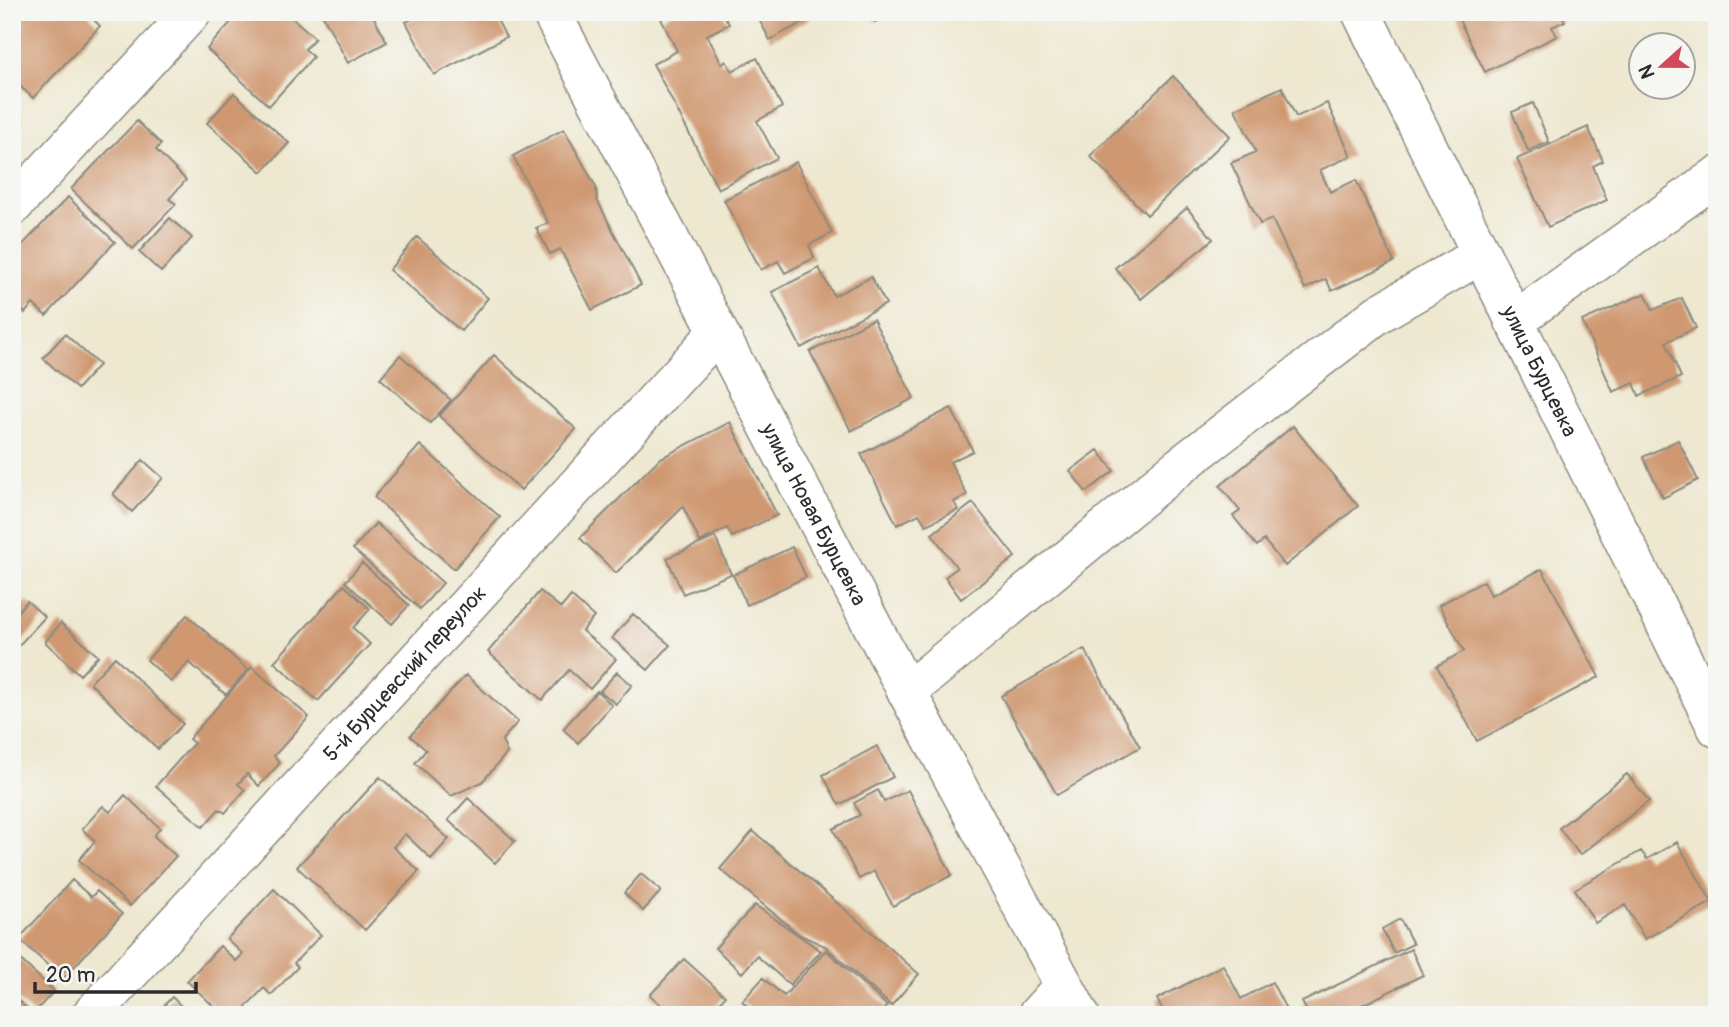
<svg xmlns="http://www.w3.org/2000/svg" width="1729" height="1027" font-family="Pangolin,sans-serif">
<rect width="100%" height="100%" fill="#f6f6f2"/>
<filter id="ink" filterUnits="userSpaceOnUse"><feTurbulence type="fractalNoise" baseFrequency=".0143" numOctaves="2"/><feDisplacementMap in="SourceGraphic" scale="14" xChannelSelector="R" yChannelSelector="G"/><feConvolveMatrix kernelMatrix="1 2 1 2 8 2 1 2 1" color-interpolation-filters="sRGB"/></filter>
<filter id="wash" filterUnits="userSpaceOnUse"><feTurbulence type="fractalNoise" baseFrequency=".00686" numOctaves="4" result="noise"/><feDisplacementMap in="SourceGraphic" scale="28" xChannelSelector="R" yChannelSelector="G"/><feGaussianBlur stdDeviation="1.57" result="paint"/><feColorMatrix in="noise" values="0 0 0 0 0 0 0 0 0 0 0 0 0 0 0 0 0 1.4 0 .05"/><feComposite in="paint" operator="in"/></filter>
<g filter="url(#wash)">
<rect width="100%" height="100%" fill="#eee8d0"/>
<g id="blocks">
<path fill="#cf9871" d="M 16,12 L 86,12 L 100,26 L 33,98 L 12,79 L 12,16 Z
M 240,12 L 286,12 L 315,38 L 305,49 L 313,57 L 269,106 L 207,49 Z
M 321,12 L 371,12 L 387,42 L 348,63 Z
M 425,12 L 493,12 L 506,37 L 434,75 L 406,22 Z
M 673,12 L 722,12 L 729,24 L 707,35 L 722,64 L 726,61 L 732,71 L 757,58 L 782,107 L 757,121 L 777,158 L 718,189 L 653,64 L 677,51 L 661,19 Z
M 755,12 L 822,12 L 770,40 Z
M 869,12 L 893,12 L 875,22 Z
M 1455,12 L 1560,12 L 1565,21 L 1552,27 L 1557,36 L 1485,72 Z
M 1173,76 L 1230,136 L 1147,215 L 1090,156 Z
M 1282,87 L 1296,117 L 1327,103 L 1351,156 L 1320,170 L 1330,192 L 1356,180 L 1394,262 L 1332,291 L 1326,279 L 1305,289 L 1272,219 L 1260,224 L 1231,163 L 1256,152 L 1235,109 Z
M 234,93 L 289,143 L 262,172 L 207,123 Z
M 1533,103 L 1549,142 L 1528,151 L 1512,112 Z
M 12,110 L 22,120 L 12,129 Z
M 137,121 L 161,144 L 156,150 L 186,180 L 169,199 L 176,204 L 133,249 L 71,189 Z
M 1588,127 L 1603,161 L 1593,166 L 1607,200 L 1548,227 L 1517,159 Z
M 564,129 L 596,187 L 597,200 L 641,285 L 592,310 L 560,249 L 550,254 L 536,228 L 548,223 L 513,156 Z
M 796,162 L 832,233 L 809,245 L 814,258 L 785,273 L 778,261 L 761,270 L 724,200 Z
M 68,197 L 115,242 L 46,316 L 33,304 L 25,313 L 12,301 L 12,256 Z
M 1187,208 L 1213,239 L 1141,299 L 1115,268 Z
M 170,218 L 192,238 L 161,272 L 139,252 Z
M 417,237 L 488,298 L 461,331 L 389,270 Z
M 819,268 L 834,296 L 871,277 L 886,304 L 801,348 L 772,292 Z
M 1645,293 L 1653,310 L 1682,298 L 1696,328 L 1666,342 L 1681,377 L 1639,396 L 1634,383 L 1613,392 L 1582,321 Z
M 873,319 L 914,398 L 851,431 L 810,352 Z
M 65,334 L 99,365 L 77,389 L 43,358 Z
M 400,355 L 451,400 L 430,423 L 380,378 Z
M 494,355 L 576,429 L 521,490 L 439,416 Z
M 951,408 L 973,451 L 950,462 L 967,495 L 954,502 L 958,510 L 926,525 L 919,514 L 897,525 L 861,454 Z
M 730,422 L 777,515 L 732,537 L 727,528 L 700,542 L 683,507 L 616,573 L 580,538 L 659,459 Z
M 1293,426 L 1358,506 L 1285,566 L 1264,540 L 1257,546 L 1233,516 L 1240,511 L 1220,486 Z
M 1678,440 L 1698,480 L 1663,498 L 1643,457 Z
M 420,445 L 500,517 L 454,569 L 374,497 Z
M 1098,450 L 1114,471 L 1086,492 L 1070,471 Z
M 143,460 L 163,478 L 132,512 L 113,494 Z
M 973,503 L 1015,557 L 961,599 L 945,577 L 957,568 L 932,534 Z
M 376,523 L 443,583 L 420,609 L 353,549 Z
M 715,537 L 731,574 L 683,594 L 667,558 Z
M 792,547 L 806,577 L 747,605 L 733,575 Z
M 362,563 L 409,605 L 392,624 L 345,582 Z
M 1542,569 L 1599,677 L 1477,741 L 1437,666 L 1464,651 L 1439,605 L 1484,581 L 1491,595 Z
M 344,585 L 370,609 L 353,628 L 370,644 L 318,701 L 274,662 Z
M 540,591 L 561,608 L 571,596 L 594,617 L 582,631 L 616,659 L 590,689 L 569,670 L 542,700 L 488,652 Z
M 27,601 L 45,617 L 19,645 L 12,639 L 12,618 Z
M 633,614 L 670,645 L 648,670 L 612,638 Z
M 187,615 L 248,670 L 226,695 L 189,662 L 171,682 L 147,660 Z
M 61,623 L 98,656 L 80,675 L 45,642 Z
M 1084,649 L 1140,747 L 1057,795 L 1001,696 Z
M 115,657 L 183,724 L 158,749 L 90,683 Z
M 252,667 L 309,717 L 274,756 L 280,763 L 259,786 L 247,774 L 238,784 L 245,790 L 225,813 L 219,809 L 203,827 L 156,786 L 194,743 L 189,739 Z
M 617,672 L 632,685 L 616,704 L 600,691 Z
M 466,675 L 518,722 L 502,740 L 507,753 L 482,782 L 451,796 L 415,763 L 426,750 L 410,736 Z
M 597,691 L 612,705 L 578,743 L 563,729 Z
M 877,746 L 893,777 L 839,805 L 823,775 Z
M 1627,774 L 1649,801 L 1580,855 L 1559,828 Z
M 380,777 L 449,839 L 431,859 L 405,834 L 393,847 L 419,871 L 365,930 L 297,867 Z
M 878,790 L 884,802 L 908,790 L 952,875 L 893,906 L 874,871 L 859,879 L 833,829 L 860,815 L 854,803 Z
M 125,795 L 160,828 L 154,836 L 176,856 L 130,906 L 79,860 L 95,841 L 82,829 L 103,806 L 110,812 Z
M 468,798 L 515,841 L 495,863 L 448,820 Z
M 753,831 L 883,942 L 919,974 L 891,1006 L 825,946 L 800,935 L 720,869 Z
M 1677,842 L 1712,902 L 1645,939 L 1625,905 L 1595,923 L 1575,889 L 1641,851 L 1647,859 Z
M 641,874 L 661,891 L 643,911 L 624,893 Z
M 72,880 L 91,897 L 97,891 L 122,914 L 63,979 L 19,939 Z
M 274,889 L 321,935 L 294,963 L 298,967 L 271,995 L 264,988 L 238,1015 L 223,1015 L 187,981 L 220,946 L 236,961 L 243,954 L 227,939 Z
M 755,905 L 821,951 L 790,985 L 757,956 L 742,973 L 715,948 Z
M 1400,919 L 1413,944 L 1394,953 L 1382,929 Z
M 1411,949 L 1423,975 L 1342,1015 L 1309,1015 L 1302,1002 Z
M 826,950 L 887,1006 L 878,1015 L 757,1015 L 742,1001 L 763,978 L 784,996 Z
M 12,952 L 54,991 L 33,1014 L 12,995 Z
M 684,959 L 725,996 L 708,1015 L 672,1015 L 650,995 Z
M 1223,965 L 1241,999 L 1272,982 L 1289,1015 L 1165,1015 L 1157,999 Z
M 172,997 L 190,1015 L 155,1015 Z
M 12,999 L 25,1012 L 22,1015 L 12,1015 Z"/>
</g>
</g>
<g filter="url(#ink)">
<use href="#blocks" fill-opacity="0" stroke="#8c8a7e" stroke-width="2"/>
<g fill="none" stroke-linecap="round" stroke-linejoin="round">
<defs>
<g id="minor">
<path id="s1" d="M 551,12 L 907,692 L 1080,1015"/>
<path d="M 12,207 L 192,12"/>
<path d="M 1514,321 L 1717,176"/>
<path d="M 907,692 L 1180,466 L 1378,314 L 1480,255"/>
<path id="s2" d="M 91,1015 L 718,332"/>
<path d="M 1037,1015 L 1064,985"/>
</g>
<g id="tertiary">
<path id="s3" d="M 1361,12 L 1717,728"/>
</g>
</defs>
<use href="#minor" stroke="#8c8a7e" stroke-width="41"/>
<use href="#tertiary" stroke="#8c8a7e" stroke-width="41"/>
<use href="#minor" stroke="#fff" stroke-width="38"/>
<use href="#tertiary" stroke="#fff" stroke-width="38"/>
</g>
</g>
<g text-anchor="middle" stroke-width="6" stroke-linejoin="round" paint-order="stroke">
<g font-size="21" fill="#2b2b2b" stroke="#f6f6f2">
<text dy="7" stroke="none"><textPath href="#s3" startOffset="401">улица Бурцевка</textPath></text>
<text dy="7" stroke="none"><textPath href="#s1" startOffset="567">улица Новая Бурцевка</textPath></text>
<text dy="7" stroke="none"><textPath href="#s2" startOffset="464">5-й Бурцевский переулок</textPath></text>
</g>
</g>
<rect width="1729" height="1027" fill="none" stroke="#f6f6f2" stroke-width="42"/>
<g transform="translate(1662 66) rotate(249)"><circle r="33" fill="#f6f6f2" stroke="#a5a5a2" stroke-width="2"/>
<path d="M0-5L12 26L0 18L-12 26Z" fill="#d1495b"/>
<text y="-10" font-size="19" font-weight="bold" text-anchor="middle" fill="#2b2b2b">N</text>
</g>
<path d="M35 982v10h161v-10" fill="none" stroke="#2b2b2b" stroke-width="3.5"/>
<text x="46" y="982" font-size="21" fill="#2b2b2b" stroke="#f6f6f2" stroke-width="5" paint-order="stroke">20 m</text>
</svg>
